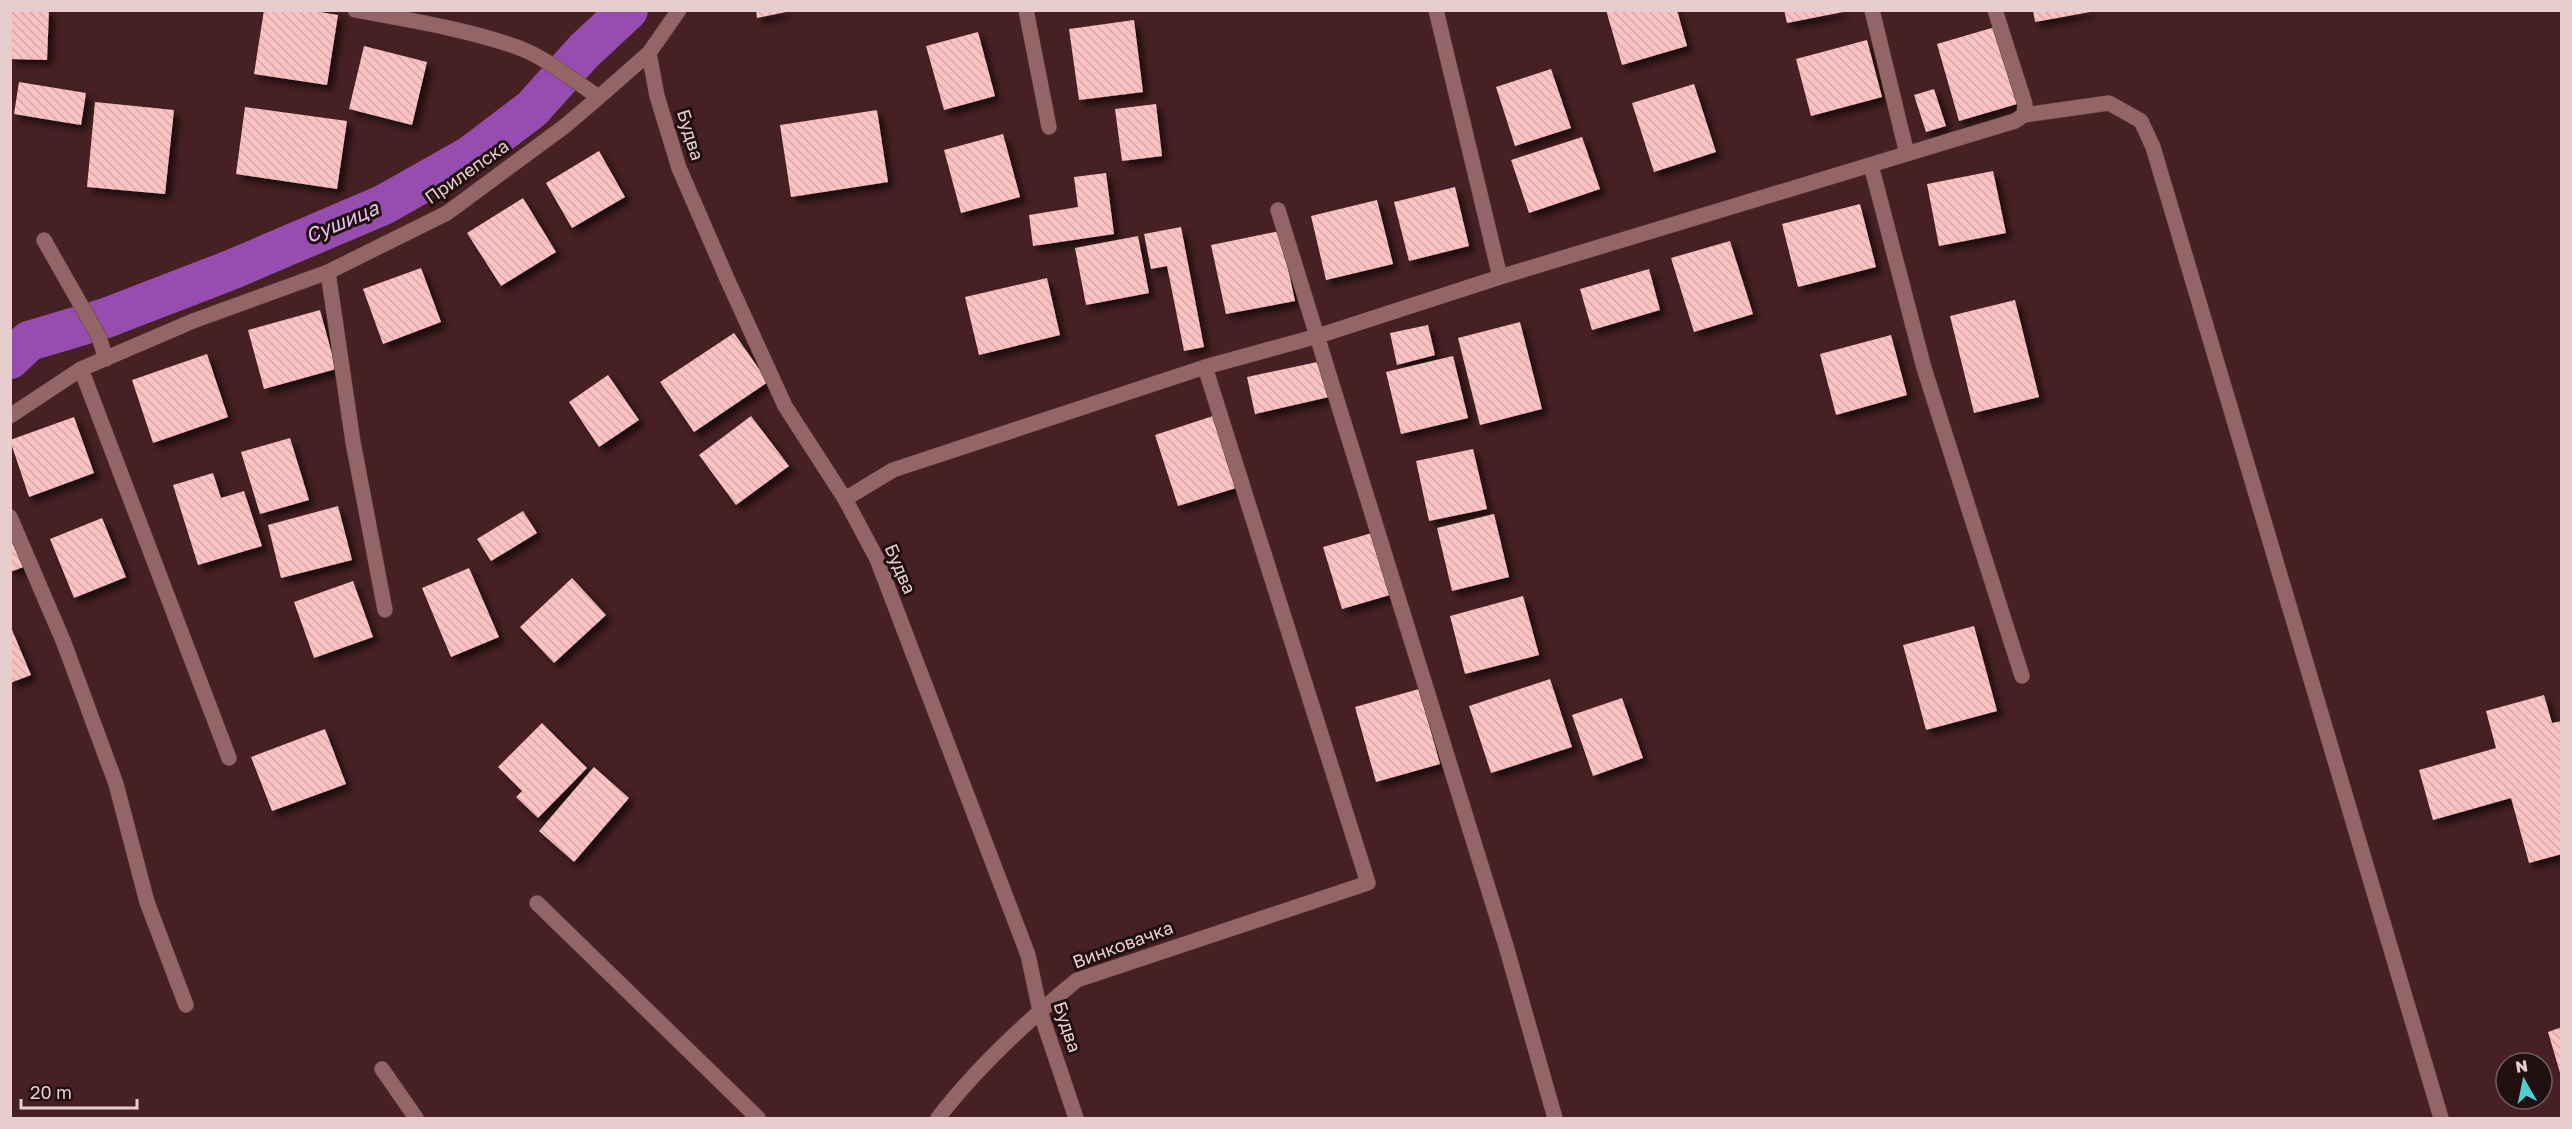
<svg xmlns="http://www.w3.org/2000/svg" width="2572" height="1129" font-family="'Golos Text',sans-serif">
<defs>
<pattern id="building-back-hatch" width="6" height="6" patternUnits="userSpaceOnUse" patternTransform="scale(1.5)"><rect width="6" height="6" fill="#fac2c3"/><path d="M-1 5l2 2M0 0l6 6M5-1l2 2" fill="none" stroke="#d6a8a8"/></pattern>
<filter id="shadow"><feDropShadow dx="5.5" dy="5.5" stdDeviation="3" flood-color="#0009"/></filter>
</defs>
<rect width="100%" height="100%" fill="#462023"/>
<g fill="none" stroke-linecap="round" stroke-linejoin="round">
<path stroke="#964daf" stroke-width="40" d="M 10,359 L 29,341 L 106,318 L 233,269 L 383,205 L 470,156 L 532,109 L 584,51 L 628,10"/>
</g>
<path fill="url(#building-back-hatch)" filter="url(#shadow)" d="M 10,10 L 49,10 L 47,60 L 10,59 Z
M 264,10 L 308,10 L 338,15 L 327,85 L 254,74 Z
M 756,10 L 786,10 L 786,12 L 757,18 Z
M 1606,10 L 1677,10 L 1687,46 L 1622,65 Z
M 1784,10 L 1843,10 L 1843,12 L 1787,23 Z
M 2033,10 L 2090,10 L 2090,12 L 2035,22 Z
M 1134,20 L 1143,92 L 1079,100 L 1069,29 Z
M 1995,27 L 2017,104 L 1959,121 L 1937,44 Z
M 978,32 L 995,96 L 944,110 L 926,46 Z
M 1867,40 L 1882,97 L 1811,116 L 1796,59 Z
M 364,46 L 427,62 L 412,125 L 349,109 Z
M 1551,69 L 1571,128 L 1515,146 L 1496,87 Z
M 19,82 L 86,93 L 81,125 L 14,114 Z
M 1694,84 L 1716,152 L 1654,172 L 1632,103 Z
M 1934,89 L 1946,126 L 1926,132 L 1914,95 Z
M 95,102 L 174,110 L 165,194 L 87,187 Z
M 1156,104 L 1162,156 L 1122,161 L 1115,109 Z
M 245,107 L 347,121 L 337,189 L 236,174 Z
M 877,110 L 888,182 L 791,197 L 780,125 Z
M 1003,134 L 1020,197 L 961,213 L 944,150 Z
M 1582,137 L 1600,189 L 1529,213 L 1511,160 Z
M 599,151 L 625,197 L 572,228 L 546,183 Z
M 1993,171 L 2006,233 L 1939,246 L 1927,184 Z
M 1106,173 L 1114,234 L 1033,246 L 1029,215 L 1078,207 L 1074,177 Z
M 1455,187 L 1469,246 L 1409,261 L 1394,202 Z
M 523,198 L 556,252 L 501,286 L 467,233 Z
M 1377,200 L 1393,264 L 1326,280 L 1311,216 Z
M 1860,204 L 1876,267 L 1798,287 L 1782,224 Z
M 1181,227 L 1204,347 L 1184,351 L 1167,266 L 1151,269 L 1144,234 Z
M 1280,231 L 1295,301 L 1226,314 L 1211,245 Z
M 1138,236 L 1149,293 L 1086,305 L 1075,248 Z
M 1730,241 L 1753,314 L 1694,332 L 1671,258 Z
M 421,268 L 441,322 L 383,344 L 363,289 Z
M 1649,269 L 1660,310 L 1592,330 L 1580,289 Z
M 1047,278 L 1060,335 L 979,355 L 965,297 Z
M 2015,300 L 2039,397 L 1974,413 L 1950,316 Z
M 320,310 L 336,369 L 264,389 L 248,330 Z
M 1520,322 L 1542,409 L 1480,425 L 1458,338 Z
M 1428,325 L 1435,355 L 1397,365 L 1390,333 Z
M 734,333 L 768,382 L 694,432 L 660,382 Z
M 1891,335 L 1907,395 L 1836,415 L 1820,354 Z
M 207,354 L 228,417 L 153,443 L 132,380 Z
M 1453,356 L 1468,418 L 1401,434 L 1386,372 Z
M 1322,361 L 1329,397 L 1255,414 L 1247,377 Z
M 608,375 L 639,420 L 599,447 L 569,402 Z
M 751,416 L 789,466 L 736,505 L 699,455 Z
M 1213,416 L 1236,488 L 1178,506 L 1155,435 Z
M 74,417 L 94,473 L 29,497 L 10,440 Z
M 290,438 L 309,500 L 260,514 L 241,452 Z
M 1473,449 L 1487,509 L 1429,521 L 1416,461 Z
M 213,473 L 221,498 L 244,491 L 262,546 L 198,565 L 173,485 Z
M 338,506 L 352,560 L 281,578 L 268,525 Z
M 523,511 L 537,533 L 491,561 L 477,539 Z
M 1494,514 L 1509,577 L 1452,591 L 1437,528 Z
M 102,518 L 126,577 L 74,598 L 50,539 Z
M 10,531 L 26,566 L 10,572 Z
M 1372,533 L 1390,595 L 1342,609 L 1323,547 Z
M 469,568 L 499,637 L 451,657 L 422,588 Z
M 572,578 L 606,615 L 554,663 L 520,627 Z
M 353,581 L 373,637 L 314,658 L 294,602 Z
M 1523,596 L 1539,655 L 1465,674 L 1450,616 Z
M 10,625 L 31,675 L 10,683 Z
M 1974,626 L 1997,711 L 1926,730 L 1903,645 Z
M 1550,679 L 1572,747 L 1491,773 L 1469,706 Z
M 1419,689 L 1440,764 L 1376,782 L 1355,707 Z
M 2544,695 L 2552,723 L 2562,721 L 2562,854 L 2529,863 L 2511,798 L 2433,820 L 2419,770 L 2496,748 L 2486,711 Z
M 1622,698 L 1643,758 L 1593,776 L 1572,715 Z
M 542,723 L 587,768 L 538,818 L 516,797 L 522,791 L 498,767 Z
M 325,729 L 346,784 L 272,811 L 251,757 Z
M 594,767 L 629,798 L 574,862 L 539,831 Z
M 2562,1027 L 2562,1076 L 2561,1076 L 2548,1032 Z"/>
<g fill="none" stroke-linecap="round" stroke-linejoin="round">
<defs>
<path id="minor" d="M 355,10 C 409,20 465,29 517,47 C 547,58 572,80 599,97
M 1026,10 L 1049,127
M 1436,10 L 1500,277
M 1872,10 L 1907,154
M 649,53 L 657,96 L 679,168 L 728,281 L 785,406 L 845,499 L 877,559 L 1028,955 L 1040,1011 L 1076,1118
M 2024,115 L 2109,103 L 2141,121 L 2153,147 L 2441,1118
M 1871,165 L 1924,368 L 2022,676
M 1278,210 L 1506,946 L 1555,1118
M 44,240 L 99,337 L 106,359
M 328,272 L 353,442 L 385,610
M 81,369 L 229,758
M 10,416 L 81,369 L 193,321 L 328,272 L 447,213 L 565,126 L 599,97 L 649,53 L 679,10
M 845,499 L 893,470 L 1205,367 L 1318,336 L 1500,277 L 2015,121 L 2024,115 L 2025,104 L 1995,10
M 10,517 L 64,643 L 116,784 L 147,902 L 186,1005
M 537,903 L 758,1118
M 382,1069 L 416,1118
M 938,1118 C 977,1067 1027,1021 1077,980 L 1368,883 L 1205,367"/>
</defs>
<use href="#minor" stroke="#603e42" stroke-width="16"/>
<use href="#minor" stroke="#936567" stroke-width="15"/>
</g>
<g text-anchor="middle" stroke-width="6" stroke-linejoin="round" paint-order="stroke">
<g font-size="18" fill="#e7cdcd" stroke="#211011">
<text transform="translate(690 135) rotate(73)" y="6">Будва</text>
<text transform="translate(467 172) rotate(-35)" y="6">Прилепска</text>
<text transform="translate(900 569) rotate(67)" y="6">Будва</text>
<text transform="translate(1123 945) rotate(-20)" y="6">Винковачка</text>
<text transform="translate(1067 1027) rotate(72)" y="6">Будва</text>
</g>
<g font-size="20" font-style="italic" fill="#e5c1f2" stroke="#211011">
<text transform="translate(342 222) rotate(-23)" y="7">Сушица</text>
</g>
</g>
<rect width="2572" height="1129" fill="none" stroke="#e7cdcd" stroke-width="24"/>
<g transform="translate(2524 1081) rotate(351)"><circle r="28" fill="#211011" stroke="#705c5c" stroke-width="1.5"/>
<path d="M0-4.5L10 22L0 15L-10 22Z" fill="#52cdcf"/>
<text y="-9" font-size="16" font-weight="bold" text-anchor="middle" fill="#e7cdcd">N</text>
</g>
<path d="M21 1099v9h116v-9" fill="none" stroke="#e7cdcd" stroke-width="3"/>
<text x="30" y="1099" font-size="18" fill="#e7cdcd" stroke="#211011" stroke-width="4.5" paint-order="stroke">20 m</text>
</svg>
